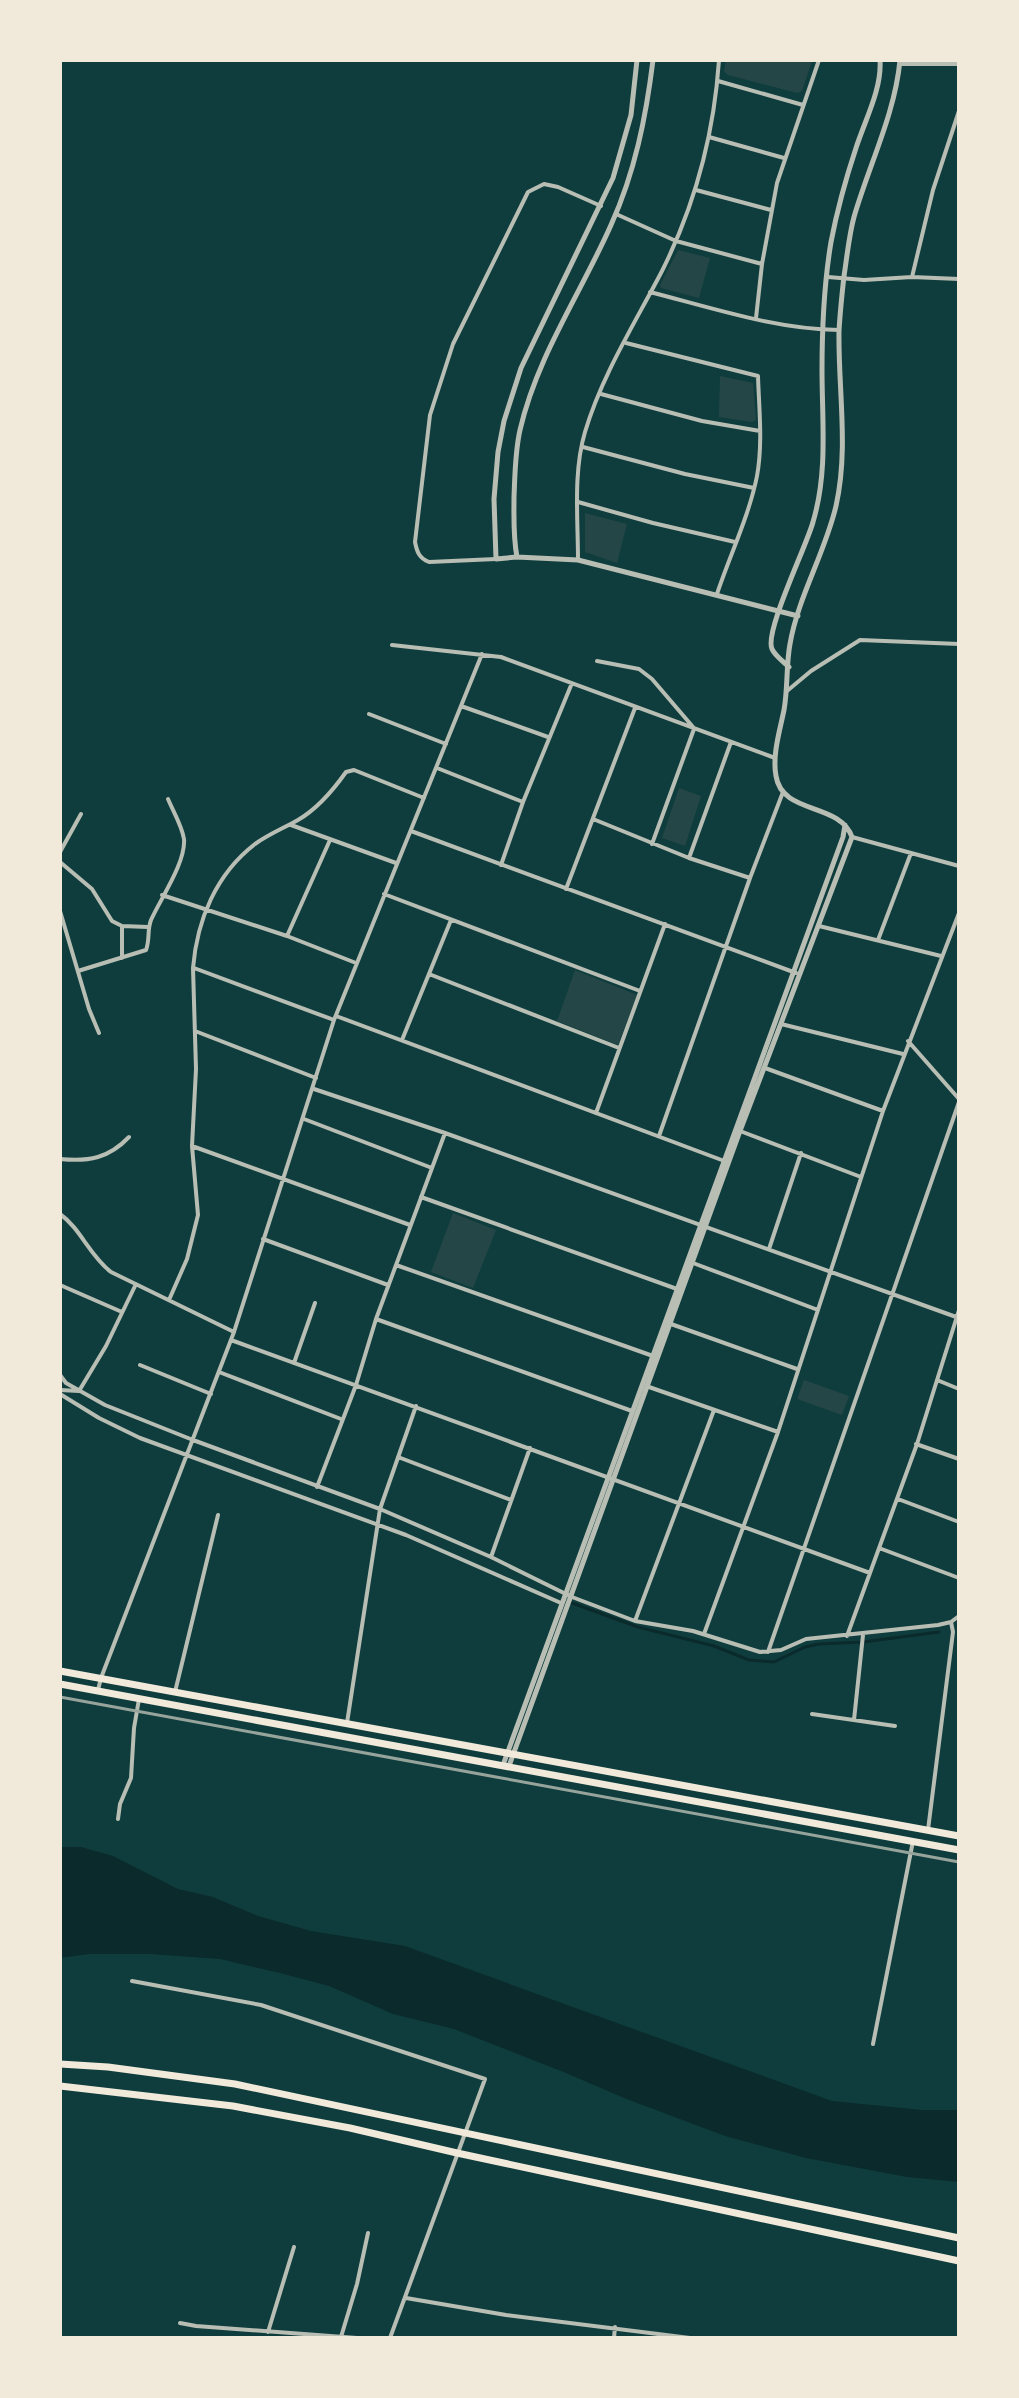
<svg xmlns="http://www.w3.org/2000/svg" width="1019" height="2398" font-family="'Fira Sans',sans-serif">
<rect width="100%" height="100%" fill="#0f3d3e"/>
<path fill="#244646" d="M 726,60 L 811,60 L 812,61 L 802,91 L 797,93 L 728,75 L 724,71 Z
M 678,250 L 710,258 L 699,298 L 661,288 L 660,285 Z
M 720,376 L 753,383 L 756,420 L 752,422 L 719,417 Z
M 585,513 L 627,524 L 617,563 L 585,552 Z
M 679,788 L 701,796 L 685,846 L 662,838 Z
M 575,970 L 637,995 L 618,1045 L 557,1021 Z
M 453,1213 L 496,1230 L 473,1288 L 431,1272 Z
M 804,1380 L 849,1396 L 842,1415 L 797,1399 Z"/>
<path fill="#0a2a2b" d="M 60,1847 L 81,1847 L 113,1856 L 178,1889 L 213,1897 L 258,1916 L 311,1931 L 405,1946 L 832,2101 L 922,2110 L 959,2110 L 959,2182 L 907,2177 L 806,2158 L 725,2136 L 624,2098 L 566,2073 L 454,2029 L 393,2014 L 329,1986 L 280,1973 L 220,1959 L 150,1954 L 89,1954 L 60,1958 Z"/>
<g fill="none" stroke-linecap="round" stroke-linejoin="round">
<path stroke="#0a2a2b" stroke-width="3" d="M 572,1603 L 638,1627 L 714,1646 L 749,1660 L 774,1662 L 805,1647 L 819,1644 L 863,1642 L 939,1632"/>
<path stroke="#b8beb3" stroke-width="4" d="M 900,64 L 959,64
M 718,81 L 803,105
M 709,137 L 784,158
M 696,190 L 771,210
M 616,214 L 676,241 L 762,264
M 828,277 L 864,280 L 912,277 L 933,190 L 959,111
M 912,277 L 959,279
M 650,292 C 712,308 775,329 839,330
M 756,318 L 762,264 L 777,183 L 819,60
M 626,343 L 758,376 C 759,409 763,443 757,476 C 749,516 730,555 717,594
M 601,394 L 702,421 L 760,431
M 583,447 L 685,474 L 754,488
M 578,502 L 653,523 L 735,542
M 496,559 L 429,562 C 419,558 417,552 415,542 L 430,415 L 453,344 L 528,192 L 544,184 L 558,187 L 601,206
M 578,560 C 578,518 573,472 585,432 C 602,375 635,323 662,271 C 695,205 714,134 719,60
M 392,645 L 501,657 L 775,758
M 597,661 L 639,669 L 652,679 L 693,727
M 787,691 L 811,671 L 860,640 L 959,644
M 461,706 L 548,737
M 369,714 L 446,744
M 437,768 L 523,802
M 593,819 L 689,858 L 750,878
M 291,825 L 396,863
M 411,831 L 796,973
M 852,837 L 959,866
M 652,844 L 694,729
M 60,852 L 81,814
M 689,858 L 731,742
M 60,862 L 92,889 L 112,921 L 122,926 L 148,927
M 501,865 L 523,802 L 572,683
M 566,889 L 635,708
M 384,894 L 640,991
M 162,895 L 287,936 L 356,963
M 60,911 L 89,1009 L 99,1033
M 122,926 L 122,958
M 819,926 L 941,956
M 287,936 L 330,840
M 878,940 L 911,853
M 194,968 L 334,1020
M 78,971 L 146,950 C 150,940 147,930 151,920 C 161,898 186,862 184,839 C 182,826 173,811 168,799
M 429,974 L 619,1048
M 336,1016 L 727,1162
M 781,1024 L 903,1054
M 195,1031 L 316,1078
M 402,1040 L 451,920
M 908,1041 L 959,1099
M 765,1068 L 883,1111
M 314,1089 L 445,1133 L 959,1318
M 596,1113 L 665,924
M 304,1119 L 432,1168
M 740,1131 L 861,1177
M 659,1136 L 750,878 L 783,792
M 192,1146 L 410,1225
M 60,1159 C 89,1162 109,1158 129,1137
M 421,1197 L 677,1289
M 60,1214 C 81,1229 89,1255 111,1272 L 234,1332
M 263,1239 L 388,1285
M 769,1249 L 801,1153
M 693,1263 L 818,1310
M 396,1265 L 653,1356
M 60,1285 L 122,1312
M 169,1300 L 187,1259 L 198,1215 L 192,1146 L 196,1069 L 193,968 C 197,920 216,874 255,844 C 269,834 284,828 298,820 C 317,809 334,789 346,772 L 354,770 L 424,798
M 376,1319 L 632,1411
M 671,1324 L 797,1369
M 231,1340 L 870,1573
M 294,1363 L 315,1303
M 140,1365 L 211,1394
M 219,1372 L 341,1419
M 60,1375 L 66,1383 L 105,1405 L 193,1440 L 380,1509 L 491,1557 L 572,1597 L 635,1621 L 693,1631 L 760,1652 L 781,1650 L 806,1639 L 938,1625 L 951,1622 L 959,1616
M 937,1380 L 959,1389
M 649,1387 L 778,1432
M 60,1390 L 79,1391 L 106,1346 L 136,1284
M 60,1394 L 99,1418 L 140,1438 L 406,1535 L 561,1603
M 916,1444 L 959,1459
M 398,1457 L 511,1500
M 317,1487 L 356,1385 L 376,1319 L 445,1133
M 898,1499 L 959,1522
M 879,1548 L 959,1578
M 491,1557 L 530,1448
M 635,1621 L 714,1410
M 704,1634 L 778,1432 L 883,1111 L 959,913
M 847,1636 L 917,1444 L 959,1310
M 768,1652 L 959,1102
M 98,1690 L 101,1678 L 234,1332 L 334,1020 L 482,654
M 175,1692 L 218,1515
M 812,1714 L 895,1726
M 854,1720 L 863,1635
M 347,1723 L 380,1509 L 416,1406
M 118,1819 L 120,1804 L 131,1778 L 134,1728 L 139,1699
M 928,1830 L 953,1632 L 951,1622
M 132,1981 L 261,2005 L 485,2079 L 390,2338
M 873,2044 L 913,1841
M 406,2298 L 506,2315 L 690,2338
M 180,2323 L 196,2326 L 357,2338
M 268,2332 L 294,2247
M 341,2337 L 357,2284 L 368,2233
M 614,2338 L 615,2327"/>
<path stroke="#b8beb3" stroke-width="5" d="M 637,60 L 631,115 L 613,178 L 521,368 L 504,421 L 498,452 L 494,499 L 496,559 L 517,557 L 578,560 L 798,616
M 517,557 C 513,537 514,518 514,497 C 515,474 515,452 520,430 C 537,356 581,293 611,225 C 635,172 646,117 653,60
M 789,667 C 784,662 775,656 772,649 C 764,632 807,545 813,522 C 828,472 822,421 822,370 C 822,328 824,284 831,242 C 837,211 846,178 856,148 C 865,120 882,89 880,60
M 503,1765 L 843,837 L 845,825
M 509,1766 L 740,1131 L 852,837 C 840,802 782,815 776,776 C 772,755 780,730 784,710 C 788,688 786,665 790,644 C 798,597 825,553 836,506 C 849,448 838,389 839,331 C 840,313 842,294 844,276 C 847,257 849,235 854,217 C 869,165 895,114 900,60"/>
<path stroke="#f1e9da" stroke-width="7" d="M 60,1671 L 959,1836
M 60,1684 L 959,1850
M 60,2064 L 108,2067 L 235,2084 L 959,2238
M 60,2086 L 233,2106 L 350,2128 L 457,2153 L 959,2261"/>
<path stroke="#97a49c" stroke-width="3" d="M 60,1697 L 959,1862"/>
</g>
<rect width="1019" height="2398" fill="none" stroke="#f1e9da" stroke-width="124"/>
</svg>
